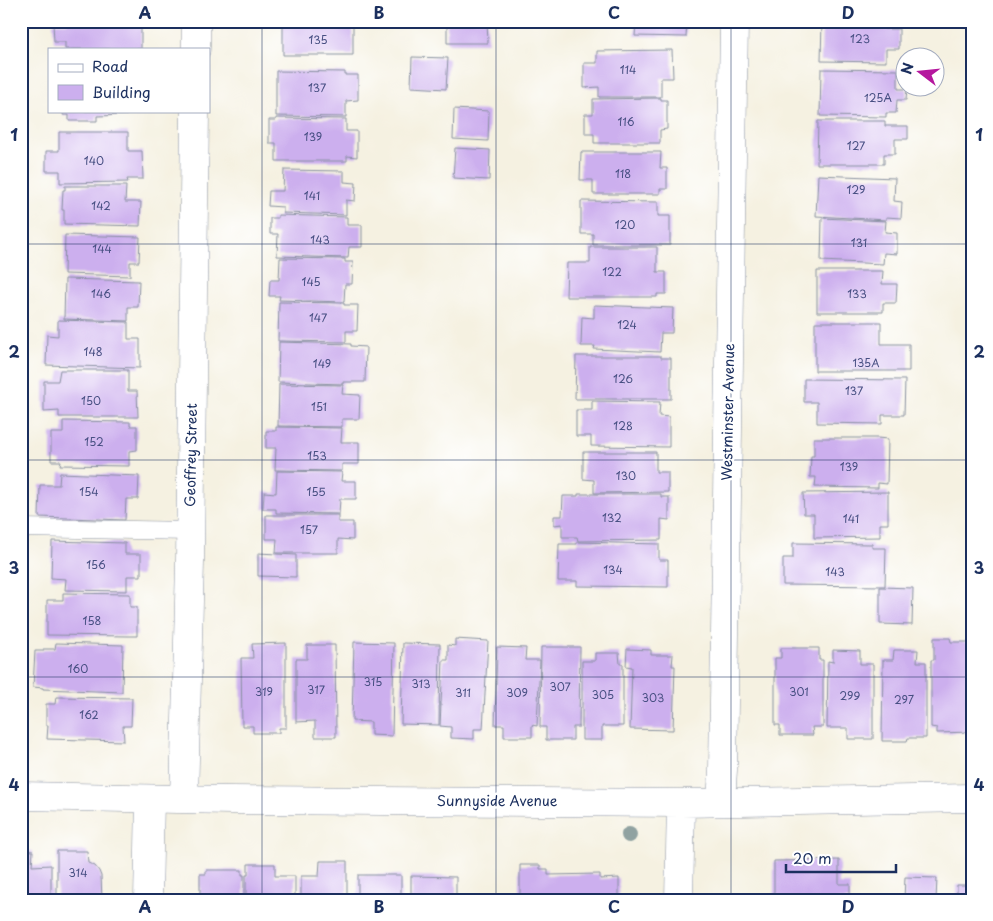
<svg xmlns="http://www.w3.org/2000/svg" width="993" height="921" font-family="'Playpen Sans',sans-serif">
<rect width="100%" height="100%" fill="#fff"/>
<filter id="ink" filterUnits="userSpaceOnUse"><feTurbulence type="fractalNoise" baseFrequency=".02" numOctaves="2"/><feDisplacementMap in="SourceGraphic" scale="10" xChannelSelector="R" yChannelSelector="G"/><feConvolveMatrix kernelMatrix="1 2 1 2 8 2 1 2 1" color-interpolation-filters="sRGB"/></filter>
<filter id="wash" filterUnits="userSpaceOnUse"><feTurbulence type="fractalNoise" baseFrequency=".0096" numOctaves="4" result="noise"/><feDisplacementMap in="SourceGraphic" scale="20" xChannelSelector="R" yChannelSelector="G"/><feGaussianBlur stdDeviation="1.12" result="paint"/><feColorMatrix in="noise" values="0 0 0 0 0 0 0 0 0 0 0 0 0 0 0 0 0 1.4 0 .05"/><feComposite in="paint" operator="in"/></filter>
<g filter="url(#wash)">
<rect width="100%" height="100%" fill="#f5f1e1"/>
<g id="blocks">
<path fill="#ccafee" d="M 69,21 L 141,21 L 141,49 L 65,49 L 65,42 L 54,42 L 53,23 L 69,23 Z
M 283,21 L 340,21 L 340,24 L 353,24 L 353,55 L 283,55 Z
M 447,21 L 487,21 L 488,43 L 447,43 Z
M 636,21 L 687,21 L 686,37 L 635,36 Z
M 822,21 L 884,21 L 884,29 L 899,29 L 899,49 L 886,49 L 886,62 L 821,61 Z
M 672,50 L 673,78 L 661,78 L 661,97 L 599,97 L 599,87 L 584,88 L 584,63 L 597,63 L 597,51 Z
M 412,57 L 448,58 L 446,89 L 411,87 Z
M 821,69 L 898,70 L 898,89 L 907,89 L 906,100 L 897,100 L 896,113 L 886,113 L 886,117 L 820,116 Z
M 276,71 L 345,72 L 345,75 L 358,75 L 358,100 L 346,101 L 346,117 L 276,116 Z
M 661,98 L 661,100 L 667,100 L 667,129 L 660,130 L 660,143 L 594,143 L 594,134 L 585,134 L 585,114 L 593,114 L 593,99 Z
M 454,109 L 489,111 L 488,141 L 453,139 Z
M 64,111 L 127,111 L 127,115 L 97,116 L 97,121 L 69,121 L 69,115 L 63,115 Z
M 276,118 L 346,119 L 346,131 L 357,131 L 357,157 L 347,156 L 347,161 L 276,161 L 276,143 L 269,143 L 269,120 L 276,120 Z
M 818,121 L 885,121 L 885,126 L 908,126 L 908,139 L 895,139 L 895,154 L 884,154 L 884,164 L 817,164 Z
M 59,132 L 128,132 L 128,151 L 142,151 L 143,179 L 127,179 L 128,182 L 60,183 L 60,171 L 46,171 L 46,151 L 59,151 Z
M 455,148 L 490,150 L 489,180 L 453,178 Z
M 581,152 L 661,152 L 660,168 L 667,168 L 667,189 L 660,189 L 660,194 L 593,194 L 593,180 L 580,180 Z
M 284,170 L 344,171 L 344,182 L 356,183 L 355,201 L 346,200 L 346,215 L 283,213 L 283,207 L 268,206 L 269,191 L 283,191 Z
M 818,175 L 895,178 L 894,201 L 902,202 L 901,218 L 886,217 L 886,220 L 816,216 Z
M 65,186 L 126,186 L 125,202 L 141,202 L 140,226 L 64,224 L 64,210 L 62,210 L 63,190 L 65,190 Z
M 581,201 L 658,202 L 658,216 L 670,216 L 670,245 L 593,245 L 593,234 L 581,234 Z
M 278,215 L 347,217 L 347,225 L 362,225 L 362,247 L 349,247 L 348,258 L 277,256 L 278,234 L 270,234 L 270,218 L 278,218 Z
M 822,218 L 886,221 L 885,232 L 897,233 L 897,254 L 884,253 L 883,264 L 821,261 Z
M 65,235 L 140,237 L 139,262 L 130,262 L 130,276 L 64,274 Z
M 590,247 L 657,247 L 657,272 L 666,272 L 666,294 L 657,294 L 657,297 L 566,297 L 567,263 L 590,263 Z
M 280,258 L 345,259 L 345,262 L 353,262 L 352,284 L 345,284 L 344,302 L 279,300 L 280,296 L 269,296 L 270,280 L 279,280 Z
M 817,271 L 883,271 L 882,284 L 897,284 L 896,303 L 883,303 L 883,312 L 817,312 Z
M 65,279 L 139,281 L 138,307 L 128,307 L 128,321 L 64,319 Z
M 279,302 L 344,303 L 344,305 L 358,305 L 357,331 L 346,331 L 346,342 L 278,341 Z
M 594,305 L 673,308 L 672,333 L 661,333 L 660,352 L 594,349 L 595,346 L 581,346 L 582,317 L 594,318 Z
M 58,320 L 128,322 L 128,339 L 140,339 L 140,368 L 46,365 L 47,335 L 58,336 Z
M 815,322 L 881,322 L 881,344 L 909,344 L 909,371 L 815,371 Z
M 279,342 L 351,344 L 351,346 L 366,347 L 365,382 L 343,382 L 343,384 L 278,382 Z
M 576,356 L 661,356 L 661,358 L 671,358 L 671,399 L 575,399 Z
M 60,370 L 128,370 L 128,391 L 137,391 L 138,417 L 59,417 L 59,411 L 44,412 L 44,381 L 58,381 Z
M 804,379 L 905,380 L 904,415 L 882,415 L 882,424 L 817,423 L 817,402 L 804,402 Z
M 279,384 L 343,385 L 342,394 L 360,395 L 359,419 L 342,419 L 342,427 L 278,426 Z
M 592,401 L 660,402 L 659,416 L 669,417 L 669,447 L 591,446 L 591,436 L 576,436 L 576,410 L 592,410 Z
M 63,421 L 130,422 L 130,426 L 137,426 L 137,450 L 129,451 L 129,466 L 60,465 L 61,461 L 51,461 L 51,433 L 63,433 Z
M 276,427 L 342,428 L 341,442 L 359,442 L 359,464 L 342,464 L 342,471 L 275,470 L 276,448 L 266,448 L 266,431 L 276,431 Z
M 814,438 L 877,438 L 888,439 L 887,484 L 878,483 L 878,488 L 815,487 L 816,477 L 810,477 L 811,456 L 814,456 Z
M 583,452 L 656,452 L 656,472 L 668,472 L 668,492 L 594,493 L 594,480 L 583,479 Z
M 277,471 L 342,472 L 341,481 L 356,481 L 356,499 L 340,499 L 339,514 L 276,513 L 276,509 L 263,509 L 264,492 L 276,493 Z
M 60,473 L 139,476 L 138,499 L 126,499 L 125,520 L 39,517 L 40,485 L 59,485 Z
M 888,492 L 888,524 L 880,524 L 880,537 L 814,538 L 814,514 L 804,514 L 803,493 Z
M 578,494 L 661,494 L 661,497 L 669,497 L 669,520 L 661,519 L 661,540 L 578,541 L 577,537 L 562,537 L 562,524 L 554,525 L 554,516 L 562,516 L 563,496 L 578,496 Z
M 266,515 L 338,515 L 338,522 L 353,522 L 353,540 L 338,539 L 338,553 L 276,553 L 277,539 L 266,539 Z
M 52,541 L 125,543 L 125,554 L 141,554 L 141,576 L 127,576 L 127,591 L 65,590 L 66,579 L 51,578 Z
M 577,542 L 659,544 L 659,560 L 668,560 L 668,587 L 577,586 L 577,581 L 558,581 L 559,544 L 577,544 Z
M 793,543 L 872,544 L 872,548 L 886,548 L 885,586 L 783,585 L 783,558 L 793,558 Z
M 258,553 L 296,555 L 296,577 L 258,576 Z
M 880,587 L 913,588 L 912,625 L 880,624 Z
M 63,593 L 130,594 L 130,607 L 137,607 L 137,636 L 129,636 L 47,635 L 47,600 L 63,600 Z
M 934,638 L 950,638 L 951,642 L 972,642 L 972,732 L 937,733 L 937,728 L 931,727 L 931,660 L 934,660 Z
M 455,639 L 488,641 L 483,729 L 474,729 L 474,739 L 451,738 L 451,727 L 440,726 L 443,660 L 448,660 L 448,645 L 455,646 Z
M 354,642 L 394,643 L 392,736 L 371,735 L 371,722 L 352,721 Z
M 56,643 L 123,645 L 122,692 L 43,689 L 43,688 L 33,687 L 35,651 L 43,651 L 43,649 L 55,649 Z
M 286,643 L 286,728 L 279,728 L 279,733 L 253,733 L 253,726 L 242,726 L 241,658 L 253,658 L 252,644 Z
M 403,643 L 440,644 L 439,725 L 401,724 Z
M 307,645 L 335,645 L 336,737 L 315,737 L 315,721 L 296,722 L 296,659 L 307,659 Z
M 497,647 L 526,648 L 525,660 L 540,660 L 537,726 L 532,725 L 532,737 L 504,737 L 504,725 L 495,725 Z
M 541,647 L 580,647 L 579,727 L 573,727 L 573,740 L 546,740 L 546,727 L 540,727 Z
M 781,648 L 819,648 L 819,660 L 823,660 L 823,727 L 812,727 L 813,735 L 780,735 L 780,725 L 775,725 L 775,658 L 781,658 Z
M 627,649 L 651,650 L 651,655 L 673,655 L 672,666 L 675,666 L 673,730 L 630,729 L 632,667 L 626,666 Z
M 833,650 L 860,651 L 860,664 L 873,664 L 873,739 L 848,739 L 848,728 L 827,728 L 828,661 L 833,662 Z
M 894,650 L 918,650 L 917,662 L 926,662 L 926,738 L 908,738 L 907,741 L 882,741 L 883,660 L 893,660 Z
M 595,653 L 619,653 L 620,664 L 623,664 L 623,726 L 602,726 L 602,740 L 582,740 L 582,661 L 595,661 Z
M 56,697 L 132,698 L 131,726 L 123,726 L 124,741 L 47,739 L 48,725 L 46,725 L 46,704 L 55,704 Z
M 21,850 L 33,851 L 32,866 L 51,865 L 51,900 L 21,900 Z
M 57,851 L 87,851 L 88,863 L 95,866 L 99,871 L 101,876 L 102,900 L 57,900 Z
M 839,860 L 839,884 L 850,884 L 850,900 L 774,900 L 774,861 Z
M 320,861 L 347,861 L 347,900 L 301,900 L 301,876 L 319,876 Z
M 248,864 L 275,864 L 275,876 L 295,876 L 295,900 L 246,900 L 246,875 L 248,875 Z
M 520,865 L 540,865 L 540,869 L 548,869 L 548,875 L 600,874 L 600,879 L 619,878 L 619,900 L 520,900 Z
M 206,870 L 242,870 L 242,875 L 244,875 L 244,900 L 200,900 L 200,874 L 206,874 Z
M 358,875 L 401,875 L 401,900 L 358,900 Z
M 411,876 L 456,877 L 456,900 L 411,900 Z
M 905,877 L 937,878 L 936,900 L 904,900 Z
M 957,885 L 972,885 L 972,900 L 957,900 Z"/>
</g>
</g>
<g filter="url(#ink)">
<use href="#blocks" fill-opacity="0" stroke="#8890a0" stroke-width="1"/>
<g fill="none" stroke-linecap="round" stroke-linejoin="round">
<defs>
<path id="lane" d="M 21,528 L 191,531"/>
<path id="street" d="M 196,49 L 196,21
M 21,796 L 231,800 L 681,803 L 972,798
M 184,799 L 190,562 L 195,111
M 721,802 L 723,770 L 734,21
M 148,900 L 150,799
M 679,900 L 681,803"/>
</defs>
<use href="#lane" stroke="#8890a0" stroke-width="19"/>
<use href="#street" stroke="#8890a0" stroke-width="29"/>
<use href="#lane" stroke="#fff" stroke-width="18"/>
<use href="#street" stroke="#fff" stroke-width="28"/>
</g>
<circle fill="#90a2a1" cx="629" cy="835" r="8"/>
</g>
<path fill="none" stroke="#1b2f5e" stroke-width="1" stroke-opacity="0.55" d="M 262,21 L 262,900M 496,21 L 496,900M 731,21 L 731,900M 21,244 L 972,244M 21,460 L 972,460M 21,677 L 972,677"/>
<g text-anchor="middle" stroke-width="5" stroke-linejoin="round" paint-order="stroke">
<g font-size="11" fill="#474f82">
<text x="860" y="43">123</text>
<text x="318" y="44">135</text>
<text x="628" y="74">114</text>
<text x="317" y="92">137</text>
<text x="878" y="102">125A</text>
<text x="626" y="126">116</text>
<text x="313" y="141">139</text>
<text x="856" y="150">127</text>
<text x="94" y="165">140</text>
<text x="623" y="178">118</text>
<text x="856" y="194">129</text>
<text x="312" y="200">141</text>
<text x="101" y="210">142</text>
<text x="625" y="229">120</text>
<text x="320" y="244">143</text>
<text x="859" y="247">131</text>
<text x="102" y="253">144</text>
<text x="612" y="276">122</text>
<text x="311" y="286">145</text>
<text x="101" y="298">146</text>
<text x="857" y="298">133</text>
<text x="318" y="322">147</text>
<text x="627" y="329">124</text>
<text x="93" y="356">148</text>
<text x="866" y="367">135A</text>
<text x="322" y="368">149</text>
<text x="623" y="383">126</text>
<text x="854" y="395">137</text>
<text x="91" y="405">150</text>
<text x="319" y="411">151</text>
<text x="623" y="430">128</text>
<text x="94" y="446">152</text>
<text x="317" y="460">153</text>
<text x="849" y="471">139</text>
<text x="626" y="480">130</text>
<text x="89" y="496">154</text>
<text x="316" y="496">155</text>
<text x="612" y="522">132</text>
<text x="851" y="523">141</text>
<text x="309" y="534">157</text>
<text x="96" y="569">156</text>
<text x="613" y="574">134</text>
<text x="835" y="576">143</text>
<text x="92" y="625">158</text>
<text x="78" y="673">160</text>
<text x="373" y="686">315</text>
<text x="421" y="688">313</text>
<text x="560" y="691">307</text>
<text x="316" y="694">317</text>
<text x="264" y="696">319</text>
<text x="799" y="696">301</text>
<text x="463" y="697">311</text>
<text x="517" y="697">309</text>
<text x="603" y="699">305</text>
<text x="850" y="700">299</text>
<text x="653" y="702">303</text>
<text x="904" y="704">297</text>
<text x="89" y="719">162</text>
<text x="78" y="877">314</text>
</g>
<g font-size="14" fill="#1b2f5e" stroke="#fff">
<text transform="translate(728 412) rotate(-89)" y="5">Westminster Avenue</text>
<text transform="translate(191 455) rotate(-89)" y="5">Geoffrey Street</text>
<text x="497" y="806">Sunnyside Avenue</text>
</g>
</g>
<rect width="993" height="921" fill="none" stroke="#fff" stroke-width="55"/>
<rect x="48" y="48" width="162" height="65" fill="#ffffff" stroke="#a4acbf"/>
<rect x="58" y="64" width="25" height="8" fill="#ffffff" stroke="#a4acbf"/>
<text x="92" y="72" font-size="15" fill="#1b2f5e">Road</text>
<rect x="58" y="85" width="25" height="15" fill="#ccafee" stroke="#a4acbf"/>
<text x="92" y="98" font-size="15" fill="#1b2f5e">Building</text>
<g transform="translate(920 72) rotate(286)"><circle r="24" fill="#ffffff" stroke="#a4acbf"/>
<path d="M0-4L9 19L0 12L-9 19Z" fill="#b5179e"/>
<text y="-8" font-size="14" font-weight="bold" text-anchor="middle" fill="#1b2f5e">N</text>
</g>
<path d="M786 864v8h110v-8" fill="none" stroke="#1b2f5e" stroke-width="2.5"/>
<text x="793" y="864" font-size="15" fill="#1b2f5e" stroke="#ffffff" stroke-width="4" paint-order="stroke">20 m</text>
<rect x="28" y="28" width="938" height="866" fill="none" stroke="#1b2f5e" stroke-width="2"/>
<g font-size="16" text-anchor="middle" font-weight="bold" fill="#1b2f5e">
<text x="145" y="19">A</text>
<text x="379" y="19">B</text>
<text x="614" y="19">C</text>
<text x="848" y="19">D</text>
<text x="14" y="141">1</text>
<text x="979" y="141">1</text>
<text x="14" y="358">2</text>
<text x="979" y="358">2</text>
<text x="14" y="574">3</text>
<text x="979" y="574">3</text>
<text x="14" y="791">4</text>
<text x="979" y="791">4</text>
<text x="145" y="913">A</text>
<text x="379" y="913">B</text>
<text x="614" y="913">C</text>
<text x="848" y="913">D</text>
</g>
</svg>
